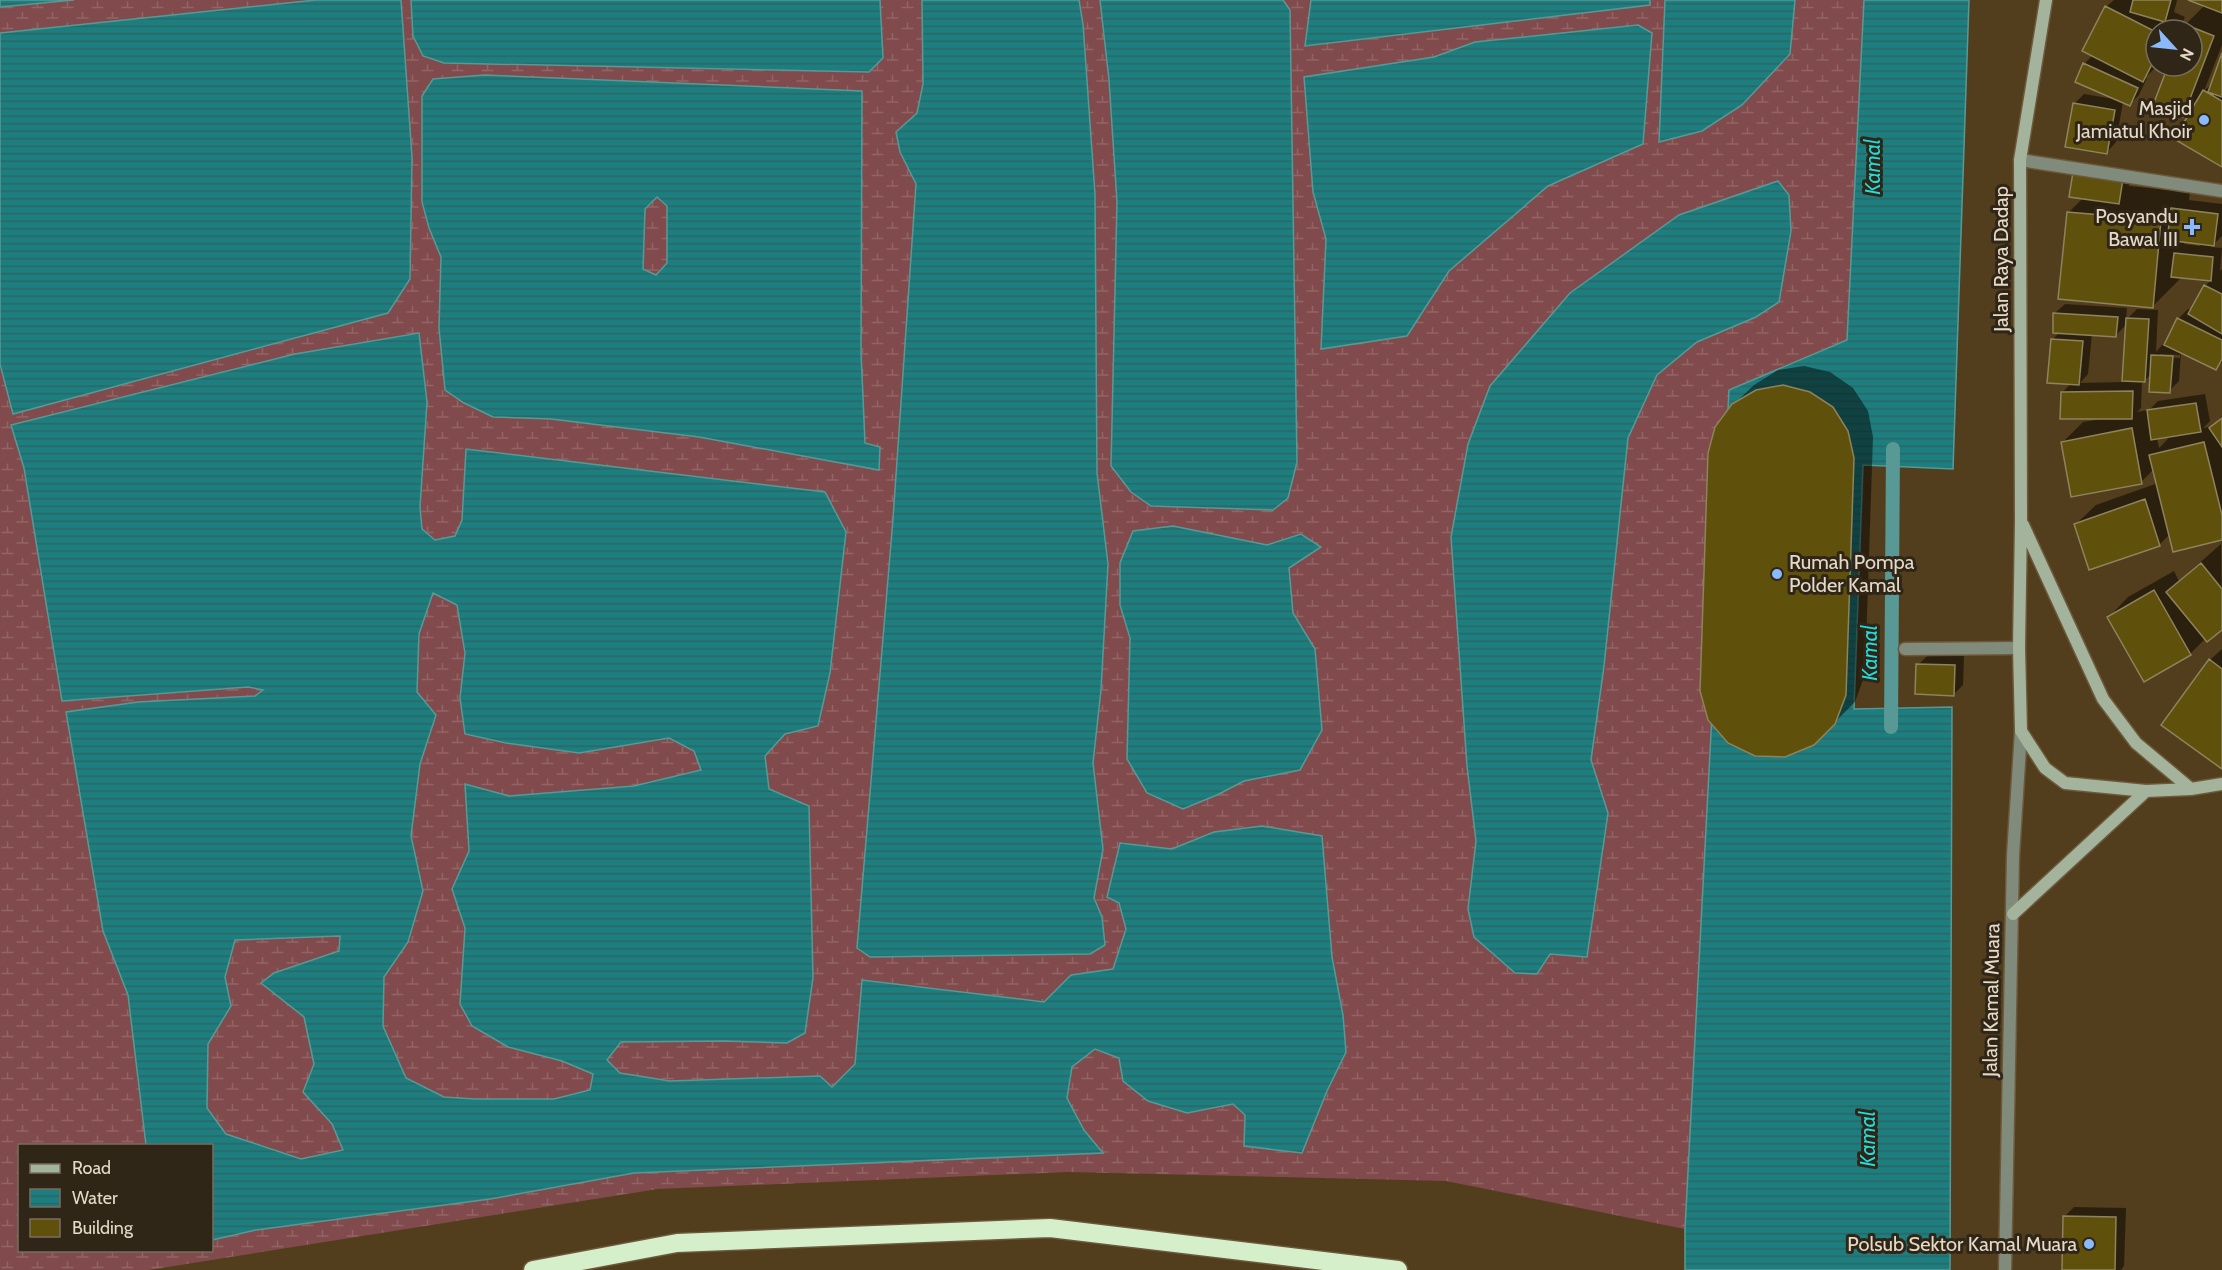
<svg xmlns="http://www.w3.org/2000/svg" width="2222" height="1270" font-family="Cabin,sans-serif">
<defs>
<pattern id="wetland-marsh" width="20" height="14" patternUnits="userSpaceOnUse" patternTransform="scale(1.5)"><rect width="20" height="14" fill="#814a4d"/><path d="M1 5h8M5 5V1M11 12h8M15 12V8" fill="none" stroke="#936465"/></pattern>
<pattern id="water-rules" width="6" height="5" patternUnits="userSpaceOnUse" patternTransform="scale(1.5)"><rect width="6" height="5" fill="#1d7e7f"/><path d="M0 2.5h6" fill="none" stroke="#2d6664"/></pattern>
</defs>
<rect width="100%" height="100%" fill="#523d1c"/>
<path fill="url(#wetland-marsh)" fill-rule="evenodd" d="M 0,0 L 1864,0 L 1847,340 L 1729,390 L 1685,1229 L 1446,1181 L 1069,1172 L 658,1189 L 149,1270 L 0,1270 ZM 20,1146 L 212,1146 L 212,1250 L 20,1250 Z"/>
<path fill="url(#water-rules)" stroke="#599995" stroke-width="1.5" fill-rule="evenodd" d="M 0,0 L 74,0 L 0,7 Z
M 316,0 L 401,0 L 412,157 L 410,279 L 388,313 L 13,414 L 0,364 L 0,33 Z
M 411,0 L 880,0 L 883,58 L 869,72 L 444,63 L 423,56 L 413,36 Z
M 922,0 L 1079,0 L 1083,24 L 1095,194 L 1097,473 L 1108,564 L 1101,690 L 1093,763 L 1103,849 L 1094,898 L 1102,917 L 1105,945 L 1090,954 L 870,957 L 857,948 L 893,519 L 916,184 L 900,152 L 896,132 L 917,113 L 923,84 Z
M 1100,0 L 1283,0 L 1290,10 L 1297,462 L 1288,498 L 1273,510 L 1151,506 L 1131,492 L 1111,466 L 1117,202 L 1109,80 Z
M 1311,0 L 1650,0 L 1650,5 L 1305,46 Z
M 1665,0 L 1795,0 L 1790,54 L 1742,105 L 1702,131 L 1659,142 Z
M 1864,0 L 1969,0 L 1953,469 L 1863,465 L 1854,709 L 1952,707 L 1950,1270 L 1685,1270 L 1685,1229 L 1729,390 L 1847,340 Z
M 1638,25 L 1652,33 L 1643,144 L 1548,186 L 1449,271 L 1407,336 L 1321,349 L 1326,239 L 1313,192 L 1304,77 L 1434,57 L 1475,42 Z
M 485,75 L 862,91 L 861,352 L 865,443 L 880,447 L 879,470 L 699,437 L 551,419 L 493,417 L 464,403 L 445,390 L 439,328 L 441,257 L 429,228 L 422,202 L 422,96 L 433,79 ZM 657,197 L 667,206 L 667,263 L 656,275 L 643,269 L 645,209 Z
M 1778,181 L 1789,195 L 1791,231 L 1779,302 L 1756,317 L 1697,342 L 1657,375 L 1628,438 L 1604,666 L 1591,760 L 1608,813 L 1587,957 L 1550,954 L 1537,974 L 1515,973 L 1474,937 L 1468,909 L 1476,841 L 1467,766 L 1451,537 L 1468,444 L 1490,386 L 1570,293 L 1679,215 Z
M 419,333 L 427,402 L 420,507 L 422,529 L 435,540 L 455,536 L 462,520 L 466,449 L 825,492 L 846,532 L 830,673 L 818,726 L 785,734 L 765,756 L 769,789 L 809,806 L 813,978 L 805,1033 L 787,1043 L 724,1041 L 621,1042 L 607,1060 L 620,1073 L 670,1081 L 820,1076 L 832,1087 L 855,1064 L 862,980 L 1044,1002 L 1071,975 L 1113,969 L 1126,929 L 1119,903 L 1107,897 L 1120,843 L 1172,849 L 1214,832 L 1262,826 L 1322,836 L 1332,957 L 1343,1015 L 1346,1052 L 1327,1091 L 1302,1153 L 1244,1146 L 1245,1115 L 1233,1104 L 1187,1113 L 1148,1101 L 1123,1081 L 1119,1058 L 1095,1049 L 1072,1067 L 1067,1098 L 1084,1130 L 1103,1153 L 634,1173 L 490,1199 L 256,1230 L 212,1240 L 212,1146 L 146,1145 L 128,995 L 103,931 L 66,712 L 138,702 L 255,696 L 263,690 L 248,687 L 62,701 L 24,468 L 11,425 L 295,354 ZM 433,593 L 457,605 L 465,653 L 460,698 L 465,734 L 506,743 L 579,753 L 669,738 L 694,751 L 701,770 L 634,786 L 509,796 L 465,784 L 469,851 L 452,889 L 465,928 L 460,1004 L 472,1026 L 508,1047 L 562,1061 L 593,1074 L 590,1090 L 554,1099 L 475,1099 L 444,1097 L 406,1078 L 383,1026 L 384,977 L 408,942 L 423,891 L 411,836 L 420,764 L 436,715 L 417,692 L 419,634 ZM 340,936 L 339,951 L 274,973 L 261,983 L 304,1017 L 314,1064 L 303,1092 L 332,1124 L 343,1150 L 301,1159 L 226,1134 L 207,1108 L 208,1044 L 231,1006 L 225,977 L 235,940 Z
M 1173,526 L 1267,545 L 1301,534 L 1321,547 L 1289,568 L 1293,613 L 1315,649 L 1322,730 L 1300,770 L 1244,781 L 1217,795 L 1183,809 L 1147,793 L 1127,759 L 1130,638 L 1120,605 L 1120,563 L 1133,531 Z"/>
<path fill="#0007" fill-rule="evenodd" d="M 2114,0 L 2177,0 L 2174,12 L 2185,17 L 2178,30 L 2156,30 L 2157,66 L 2145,78 L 2147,78 L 2139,95 L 2129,105 L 2123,102 L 2116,142 L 2107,152 L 2074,104 L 2084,94 L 2114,99 L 2084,64 L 2093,55 L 2106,7 Z
M 2192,0 L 2222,0 L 2222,45 L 2204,91 L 2213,83 L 2222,58 L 2222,165 L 2198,100 L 2183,115 L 2169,66 L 2192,66 L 2192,30 L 2183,30 L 2185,25 L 2205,5 Z
M 2085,163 L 2132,170 L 2129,186 L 2190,192 L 2189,200 L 2222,204 L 2222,236 L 2211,247 L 2222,248 L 2220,271 L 2222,269 L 2222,362 L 2216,368 L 2181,352 L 2179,381 L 2169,391 L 2152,373 L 2145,380 L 2142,380 L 2141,408 L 2137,412 L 2149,410 L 2158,401 L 2205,394 L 2210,421 L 2203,428 L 2213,426 L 2222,416 L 2222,538 L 2170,534 L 2160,544 L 2090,568 L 2076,524 L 2096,505 L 2158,483 L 2154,469 L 2141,482 L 2063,442 L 2083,422 L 2101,419 L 2062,393 L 2071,383 L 2053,339 L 2060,332 L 2055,313 L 2065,304 L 2127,308 L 2126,320 L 2137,309 L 2158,310 L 2156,352 L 2162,345 L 2165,346 L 2178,319 L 2188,309 L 2192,310 L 2206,285 L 2211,280 L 2182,277 L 2152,307 L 2069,212 L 2084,197 L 2075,172 ZM 2185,241 L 2201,243 L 2200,246 L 2184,244 ZM 2127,324 L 2123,382 L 2080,383 L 2088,374 L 2092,334 L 2116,335 ZM 2160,354 L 2180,355 L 2180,358 L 2160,357 ZM 2171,435 L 2165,442 L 2159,448 L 2157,438 Z
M 1804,366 L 1830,372 L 1853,388 L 1868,411 L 1873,437 L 1865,674 L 1855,702 L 1813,744 L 1733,405 L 1754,385 L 1778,370 Z
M 2221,544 L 2222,628 L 2206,638 L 2190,654 L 2109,617 L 2128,597 L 2174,571 L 2179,581 Z
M 2222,649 L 2222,768 L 2210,660 Z
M 1928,655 L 1964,656 L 1963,685 L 1954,694 L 1918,665 Z
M 2074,1207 L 2126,1208 L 2124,1266 L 2121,1270 L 2063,1270 L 2064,1217 Z"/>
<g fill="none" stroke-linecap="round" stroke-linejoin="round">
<path stroke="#599995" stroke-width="14" d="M 1891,727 L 1893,449"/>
</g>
<path fill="#5f510b" stroke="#8d835d" stroke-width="1.5" d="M 2133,0 L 2171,0 L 2165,22 L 2130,12 Z
M 2188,0 L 2222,0 L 2222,13 Z
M 2105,6 L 2156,32 L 2156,56 L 2143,82 L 2082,51 Z
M 2184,24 L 2214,36 L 2183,117 L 2153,105 L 2168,66 L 2192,66 L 2192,30 L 2181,30 Z
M 2222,53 L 2222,97 L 2208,92 Z
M 2083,63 L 2138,88 L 2130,106 L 2075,82 Z
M 2203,90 L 2222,101 L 2222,167 L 2174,139 Z
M 2073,103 L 2115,110 L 2107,154 L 2065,147 Z
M 2073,172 L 2123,179 L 2119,204 L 2069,197 Z
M 2171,208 L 2218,214 L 2214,246 L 2167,240 Z
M 2067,212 L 2161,220 L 2153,308 L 2058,299 Z
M 2174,253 L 2213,257 L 2211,281 L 2171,277 Z
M 2204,285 L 2222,294 L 2222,334 L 2188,314 Z
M 2053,313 L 2118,317 L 2116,337 L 2053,333 Z
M 2126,318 L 2149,319 L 2145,382 L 2122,381 Z
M 2177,318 L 2222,340 L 2222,359 L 2216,370 L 2164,345 Z
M 2051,339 L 2083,341 L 2079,385 L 2047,383 Z
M 2151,355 L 2173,356 L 2170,393 L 2149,392 Z
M 1783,385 L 1810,392 L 1833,407 L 1848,431 L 1854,458 L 1846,695 L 1835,724 L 1814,745 L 1785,757 L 1755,756 L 1728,743 L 1708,720 L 1700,691 L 1708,453 L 1715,427 L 1732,404 L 1756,390 Z
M 2133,391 L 2132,419 L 2060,419 L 2061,392 Z
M 2196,403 L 2201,432 L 2151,440 L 2147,410 Z
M 2222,418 L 2222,447 L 2209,428 Z
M 2132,428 L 2142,484 L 2071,497 L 2061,442 Z
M 2204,442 L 2222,515 L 2222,540 L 2173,552 L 2149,455 Z
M 2145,499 L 2160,546 L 2089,570 L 2074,524 Z
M 2201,563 L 2222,589 L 2222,630 L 2207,642 L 2166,592 Z
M 2154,590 L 2191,655 L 2144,682 L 2107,617 Z
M 2209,659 L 2222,669 L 2222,769 L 2161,725 Z
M 1916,664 L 1955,665 L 1954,696 L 1915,694 Z
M 2063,1216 L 2116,1217 L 2115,1270 L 2062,1270 Z"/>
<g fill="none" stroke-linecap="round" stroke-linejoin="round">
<defs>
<path id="service" d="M 1905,649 L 2019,648"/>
<path id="minor" d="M 2020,160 L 2222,191
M 2005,1270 L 2013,856 L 2021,731"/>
<path id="secondary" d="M 2046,0 L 2020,160 L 2021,521 L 2019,648 L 2021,731 L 2045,768 L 2065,783 L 2146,791 L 2191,789 L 2222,784
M 2023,525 L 2103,699 L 2136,743 L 2191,789
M 2013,914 L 2146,791"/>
<path id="motorway" d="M 533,1270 L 677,1243 L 1050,1228 L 1398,1270"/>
</defs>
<use href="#service" stroke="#6c593b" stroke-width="15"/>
<use href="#minor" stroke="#6c593b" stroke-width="15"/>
<use href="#secondary" stroke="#6c593b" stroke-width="15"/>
<use href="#motorway" stroke="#6c593b" stroke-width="21"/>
<use href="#service" stroke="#808b7c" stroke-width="12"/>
<use href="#minor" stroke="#808b7c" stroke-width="12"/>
<use href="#secondary" stroke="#a3b39c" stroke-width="12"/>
<use href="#motorway" stroke="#d5efca" stroke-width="18"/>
</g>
<g fill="#8abafc" stroke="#302618" stroke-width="2">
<circle cx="2204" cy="120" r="6"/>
<path d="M2189 218h6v6h6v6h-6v6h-6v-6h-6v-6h6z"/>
<circle cx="1777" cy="574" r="6"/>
<circle cx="2089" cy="1244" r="6"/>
</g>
<g text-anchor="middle" stroke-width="6" stroke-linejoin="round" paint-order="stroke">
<g font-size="20" fill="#e5d9c7" stroke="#302618" text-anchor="end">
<text x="2192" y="115">Masjid<tspan x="2192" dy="23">Jamiatul Khoir</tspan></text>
<text x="2178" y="223">Posyandu<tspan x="2178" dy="23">Bawal III</tspan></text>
<text x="1789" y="569" text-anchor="start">Rumah Pompa<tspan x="1789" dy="23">Polder Kamal</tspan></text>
<text x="2077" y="1251">Polsub Sektor Kamal Muara</text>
</g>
<g font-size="20" fill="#e5d9c7" stroke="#302618">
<text transform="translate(2001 259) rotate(-90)" y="7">Jalan Raya Dadap</text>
<text transform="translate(1991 1000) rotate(-89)" y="7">Jalan Kamal Muara</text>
</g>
<g font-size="21" font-style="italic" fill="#20dee1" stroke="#302618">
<text transform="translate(1873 167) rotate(-90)" y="7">Kamal</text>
<text transform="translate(1870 653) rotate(-90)" y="7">Kamal</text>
<text transform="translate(1868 1139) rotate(-90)" y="7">Kamal</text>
</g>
</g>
<rect x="18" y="1144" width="195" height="108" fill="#302618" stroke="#786e5e" stroke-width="1.5"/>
<rect x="30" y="1164" width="30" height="9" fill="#a3b39c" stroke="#786e5e" stroke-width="1.5"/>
<text x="72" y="1174" font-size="18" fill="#e5d9c7">Road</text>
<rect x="30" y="1189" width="30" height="18" fill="url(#water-rules)" stroke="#786e5e" stroke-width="1.5"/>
<text x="72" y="1204" font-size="18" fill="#e5d9c7">Water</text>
<rect x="30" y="1219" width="30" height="18" fill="#5f510b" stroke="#786e5e" stroke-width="1.5"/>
<text x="72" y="1234" font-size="18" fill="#e5d9c7">Building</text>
<g transform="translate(2174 48) rotate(117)"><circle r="28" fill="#302618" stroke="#786e5e" stroke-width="1.5"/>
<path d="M0-4.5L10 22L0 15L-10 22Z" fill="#8abafc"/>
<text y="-9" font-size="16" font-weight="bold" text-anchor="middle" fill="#e5d9c7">N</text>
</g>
</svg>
